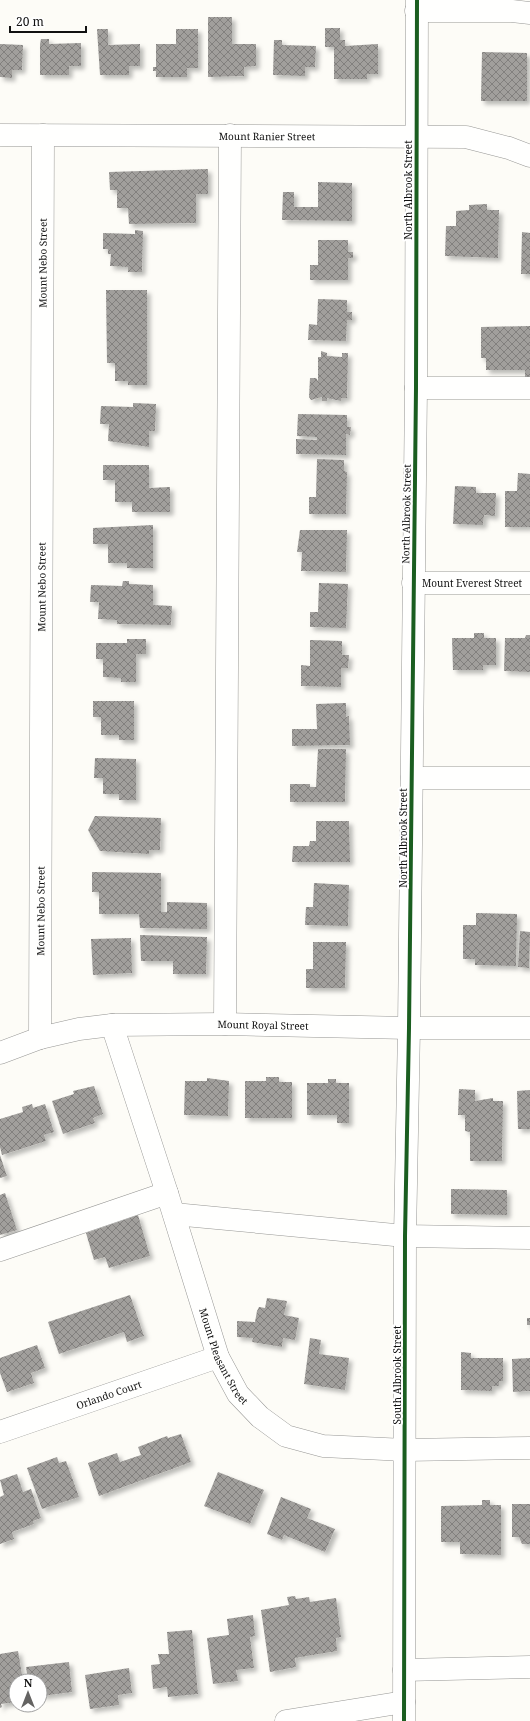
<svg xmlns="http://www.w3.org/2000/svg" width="530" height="1721" font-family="'Noto Serif',serif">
<defs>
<pattern id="building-cross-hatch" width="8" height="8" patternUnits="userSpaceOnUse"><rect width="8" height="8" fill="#a19f9c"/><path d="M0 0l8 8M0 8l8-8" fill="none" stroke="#82807e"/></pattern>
<filter id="shadow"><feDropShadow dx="3.5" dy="3.5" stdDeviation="2" flood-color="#0004"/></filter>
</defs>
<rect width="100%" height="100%" fill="#fdfcf7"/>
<path fill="url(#building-cross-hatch)" filter="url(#shadow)" d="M 208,17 L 232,17 L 232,44 L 256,44 L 256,66 L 244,67 L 244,76 L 208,77 Z
M 325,28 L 340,28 L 340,40 L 345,40 L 345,46 L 378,44 L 378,74 L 367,74 L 367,79 L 334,79 L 334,47 L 325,47 Z
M 97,29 L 108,29 L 108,45 L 140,44 L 140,66 L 129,66 L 129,75 L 100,75 Z
M 176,29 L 198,29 L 198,68 L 187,68 L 187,77 L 156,77 L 156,71 L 153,71 L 153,67 L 156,67 L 156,44 L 176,44 Z
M 41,39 L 49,39 L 49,44 L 81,43 L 81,66 L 69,66 L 69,75 L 40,75 L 40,44 Z
M 274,40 L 282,40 L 282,45 L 316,46 L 315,67 L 305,67 L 305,76 L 273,75 Z
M 0,44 L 23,45 L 22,70 L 12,70 L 12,78 L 0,77 Z
M 482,52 L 527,53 L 527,101 L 481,101 Z
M 208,169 L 208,194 L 196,194 L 196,223 L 129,224 L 128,208 L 117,208 L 117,190 L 110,190 L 109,172 Z
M 318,182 L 352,183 L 352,221 L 282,220 L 283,192 L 294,192 L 294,207 L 318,207 Z
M 487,204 L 487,210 L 499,210 L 498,258 L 445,256 L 446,226 L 456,226 L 456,211 L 469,210 L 469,205 Z
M 135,230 L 143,231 L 142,272 L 128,272 L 128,267 L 110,266 L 111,254 L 108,254 L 108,249 L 103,249 L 103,233 L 135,234 Z
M 522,232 L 530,233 L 530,274 L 521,274 Z
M 318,240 L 348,240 L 348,252 L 353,252 L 353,258 L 348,258 L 348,280 L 310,280 L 310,265 L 318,265 Z
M 106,290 L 147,290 L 147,385 L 128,385 L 128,381 L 115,381 L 115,363 L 107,363 Z
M 318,299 L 347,300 L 347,312 L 352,312 L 352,320 L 347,320 L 346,341 L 308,340 L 309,324 L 317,325 Z
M 530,326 L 530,382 L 525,382 L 525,370 L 486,370 L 486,358 L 481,358 L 481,327 Z
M 321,351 L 327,353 L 327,356 L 342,357 L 342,353 L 348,353 L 347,398 L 341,398 L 341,401 L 327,398 L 327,401 L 322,401 L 322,397 L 311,400 L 309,397 L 310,378 L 316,378 L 318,381 L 318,357 L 321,357 Z
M 133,403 L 156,404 L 155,431 L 149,431 L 149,447 L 108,441 L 109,424 L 100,424 L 101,406 L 133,407 Z
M 298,414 L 347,415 L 347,427 L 351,427 L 350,435 L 346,434 L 346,455 L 296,454 L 296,439 L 317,440 L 317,437 L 297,436 Z
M 317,459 L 344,460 L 344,471 L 347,472 L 346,514 L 309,514 L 309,497 L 316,497 Z
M 103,465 L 149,465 L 149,488 L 170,487 L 170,512 L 132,512 L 132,502 L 115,502 L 115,480 L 103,480 Z
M 518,473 L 530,474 L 530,527 L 505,527 L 505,491 L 517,491 Z
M 455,486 L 476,487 L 476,493 L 496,493 L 495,516 L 484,515 L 483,525 L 453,524 Z
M 153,525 L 153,568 L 127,568 L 127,563 L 108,563 L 108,544 L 93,544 L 93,528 Z
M 300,530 L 347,530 L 346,572 L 301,571 L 302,552 L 297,552 Z
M 123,581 L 129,581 L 129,584 L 153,585 L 153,605 L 172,606 L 171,625 L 117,624 L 117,620 L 98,619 L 99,602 L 90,602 L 91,585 L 122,586 Z
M 319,583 L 348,584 L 346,628 L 310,627 L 310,612 L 318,612 Z
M 474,633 L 484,633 L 484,638 L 496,638 L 496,665 L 483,665 L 483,670 L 453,670 L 452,638 L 474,638 Z
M 526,635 L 530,635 L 530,672 L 504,671 L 505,638 L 525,638 Z
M 127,639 L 146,639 L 146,654 L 136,654 L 136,682 L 121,682 L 121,678 L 103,677 L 103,659 L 96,659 L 96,643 L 127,643 Z
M 310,640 L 342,641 L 342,655 L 349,655 L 348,668 L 341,668 L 341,687 L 301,686 L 301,665 L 310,666 Z
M 93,701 L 134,701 L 134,740 L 119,740 L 119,735 L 101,735 L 101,717 L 93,717 Z
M 346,703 L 346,717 L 349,716 L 350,745 L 292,746 L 292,729 L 317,729 L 316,704 Z
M 318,749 L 346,749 L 345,802 L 290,802 L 290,784 L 310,784 L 310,787 L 316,787 Z
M 95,758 L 136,759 L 136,800 L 119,800 L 119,794 L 103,794 L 103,778 L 94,778 Z
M 95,816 L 161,818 L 160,850 L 149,850 L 149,854 L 100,851 L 88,830 Z
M 316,821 L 349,821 L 350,862 L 292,862 L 293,846 L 309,846 L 310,841 L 316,841 Z
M 92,872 L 161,873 L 161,912 L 167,912 L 167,902 L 207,903 L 207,929 L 140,928 L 139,914 L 99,914 L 99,892 L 92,892 Z
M 314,883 L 349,885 L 348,926 L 305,925 L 306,907 L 313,907 Z
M 476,913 L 517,914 L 516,966 L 475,965 L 475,959 L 463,959 L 463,925 L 476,925 Z
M 520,931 L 530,932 L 529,968 L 518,967 Z
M 140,935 L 207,937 L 206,974 L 173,974 L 173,961 L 141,961 Z
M 131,938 L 132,973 L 93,975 L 91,939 Z
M 313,942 L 346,942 L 345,988 L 306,988 L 306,969 L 313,969 Z
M 266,1077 L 279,1077 L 279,1082 L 292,1082 L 292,1118 L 245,1118 L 245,1081 L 266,1081 Z
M 207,1078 L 229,1081 L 228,1116 L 184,1115 L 185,1081 L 207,1081 Z
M 328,1079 L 336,1079 L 336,1083 L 349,1083 L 349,1123 L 337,1123 L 337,1115 L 307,1115 L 307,1083 L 328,1083 Z
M 94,1086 L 103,1114 L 93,1118 L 95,1123 L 63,1134 L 52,1101 L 74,1094 L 73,1091 Z
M 459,1089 L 475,1090 L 475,1101 L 493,1098 L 493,1101 L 503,1101 L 502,1161 L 470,1161 L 470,1132 L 465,1131 L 465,1115 L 458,1115 Z
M 530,1090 L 530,1129 L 518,1129 L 517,1091 Z
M 32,1104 L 33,1108 L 45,1104 L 54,1132 L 44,1135 L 46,1141 L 2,1155 L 0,1147 L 0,1119 L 23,1112 L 22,1107 Z
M 0,1155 L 7,1176 L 0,1178 Z
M 451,1189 L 507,1190 L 507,1215 L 451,1214 Z
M 5,1193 L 17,1230 L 0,1235 L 0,1195 Z
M 138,1215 L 150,1256 L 109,1268 L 105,1257 L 94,1260 L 86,1233 Z
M 130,1295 L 144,1336 L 127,1342 L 124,1332 L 59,1354 L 48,1322 Z
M 267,1298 L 287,1301 L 284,1315 L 299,1318 L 295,1340 L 283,1338 L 282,1347 L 252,1342 L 253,1338 L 237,1337 L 237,1321 L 255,1322 L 257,1311 L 259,1307 L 265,1308 Z
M 527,1318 L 530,1318 L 530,1325 L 527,1325 Z
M 310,1338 L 321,1340 L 319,1354 L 349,1358 L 345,1390 L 304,1384 Z
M 37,1345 L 45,1368 L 31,1373 L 34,1383 L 7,1392 L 0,1373 L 0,1358 Z
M 461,1352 L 471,1353 L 471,1358 L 503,1358 L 503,1381 L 499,1381 L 499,1386 L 492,1386 L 492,1391 L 461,1390 Z
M 530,1358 L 530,1391 L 513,1392 L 512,1359 Z
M 181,1434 L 191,1462 L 99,1496 L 88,1463 L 117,1453 L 120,1462 L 141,1455 L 138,1447 L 167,1436 L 168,1438 Z
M 57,1457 L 59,1463 L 66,1461 L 79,1497 L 42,1509 L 27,1468 Z
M 218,1472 L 264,1490 L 250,1524 L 204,1506 Z
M 17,1474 L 23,1492 L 31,1489 L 41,1518 L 33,1521 L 34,1524 L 12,1532 L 14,1539 L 0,1544 L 0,1497 L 4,1495 L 0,1480 Z
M 281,1497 L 311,1509 L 307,1518 L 335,1529 L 325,1552 L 284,1535 L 282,1540 L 267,1534 Z
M 482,1500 L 490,1500 L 490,1505 L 501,1505 L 501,1555 L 460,1554 L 460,1542 L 441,1542 L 441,1506 L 482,1505 Z
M 512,1504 L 530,1504 L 530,1544 L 522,1544 L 519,1537 L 512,1537 Z
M 295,1596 L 296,1599 L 309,1597 L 310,1602 L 336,1598 L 341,1637 L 336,1638 L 337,1651 L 295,1658 L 296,1667 L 270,1672 L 261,1610 L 289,1605 L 287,1597 Z
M 253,1615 L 255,1636 L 250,1637 L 254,1668 L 236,1670 L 238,1681 L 213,1684 L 207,1638 L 229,1635 L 227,1619 Z
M 192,1630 L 198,1694 L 168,1697 L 167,1687 L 153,1689 L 151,1665 L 160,1664 L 158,1654 L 169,1654 L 167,1632 Z
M 18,1651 L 23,1681 L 16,1681 L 16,1702 L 1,1704 L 2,1707 L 0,1708 L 0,1654 Z
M 69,1662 L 72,1692 L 42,1696 L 40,1681 L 28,1681 L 26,1667 Z
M 129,1668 L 132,1693 L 118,1695 L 119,1705 L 90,1709 L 85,1675 Z"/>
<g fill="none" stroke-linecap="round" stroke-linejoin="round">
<defs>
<g id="minor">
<path d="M 416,11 L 512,11 L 530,13"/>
<path id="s1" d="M 0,135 L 466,137 L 509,148 L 530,156"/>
<path d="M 416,388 L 530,388"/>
<path id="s2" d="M 413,583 L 530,583"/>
<path d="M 412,778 L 530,778"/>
<path d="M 225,1024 L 230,135"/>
<path id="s3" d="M 112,1025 L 167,1193 L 218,1357 L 238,1394 L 260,1417 L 286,1436 L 323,1446 L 405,1450 L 530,1448"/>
<path id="s4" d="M 40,1038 L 43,135"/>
<path id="s5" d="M 0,1053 L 40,1038 L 79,1029 L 112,1025 L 225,1024 L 409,1028 L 530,1028"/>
<path d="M 174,1214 L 405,1236 L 530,1238"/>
<path d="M 0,1250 L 167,1193"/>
<path id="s6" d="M 0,1432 L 218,1357"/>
<path d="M 404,1670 L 530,1667"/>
<path d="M 286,1721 L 404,1702"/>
<path d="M 404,1721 L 405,1236 L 409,1028 L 416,388 L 417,0"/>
</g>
</defs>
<use href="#minor" stroke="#979795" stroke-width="23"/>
<use href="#minor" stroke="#fffffe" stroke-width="22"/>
<defs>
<path id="cycleway" d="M 404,1721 L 405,1236 L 409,1028 L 416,388 L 417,0"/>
</defs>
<use href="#cycleway" stroke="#fff" stroke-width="6"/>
<use href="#cycleway" stroke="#1b5e20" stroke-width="4"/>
</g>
<g text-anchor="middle" stroke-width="4" stroke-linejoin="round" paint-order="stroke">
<g font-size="10" fill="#111" stroke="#fff">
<text dy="4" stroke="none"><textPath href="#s1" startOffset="267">Mount Ranier Street</textPath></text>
<text transform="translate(408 190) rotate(-90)" y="4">North Albrook Street</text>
<text dy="4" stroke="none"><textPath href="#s4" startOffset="775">Mount Nebo Street</textPath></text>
<text transform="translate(406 514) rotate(-89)" y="4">North Albrook Street</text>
<text dy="4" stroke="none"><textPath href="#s2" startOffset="59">Mount Everest Street</textPath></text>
<text dy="4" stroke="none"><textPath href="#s4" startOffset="451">Mount Nebo Street</textPath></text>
<text transform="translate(403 838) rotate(-90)" y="4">North Albrook Street</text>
<text dy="4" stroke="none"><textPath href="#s4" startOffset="127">Mount Nebo Street</textPath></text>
<text dy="4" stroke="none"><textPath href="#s5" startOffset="267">Mount Royal Street</textPath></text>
<text dy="4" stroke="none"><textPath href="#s3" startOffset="350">Mount Pleasant Street</textPath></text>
<text transform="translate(397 1375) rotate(-90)" y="4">South Albrook Street</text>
<text dy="4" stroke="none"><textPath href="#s6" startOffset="115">Orlando Court</textPath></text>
</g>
</g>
<g transform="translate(28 1693)"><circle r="19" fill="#ffffff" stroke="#a0a0a0"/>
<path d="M0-3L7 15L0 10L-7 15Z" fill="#646362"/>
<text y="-6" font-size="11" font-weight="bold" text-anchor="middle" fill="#111111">N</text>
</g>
<path d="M10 26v6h76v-6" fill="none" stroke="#111111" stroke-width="2"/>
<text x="16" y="26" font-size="12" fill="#111111" stroke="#ffffff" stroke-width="3" paint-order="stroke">20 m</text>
</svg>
